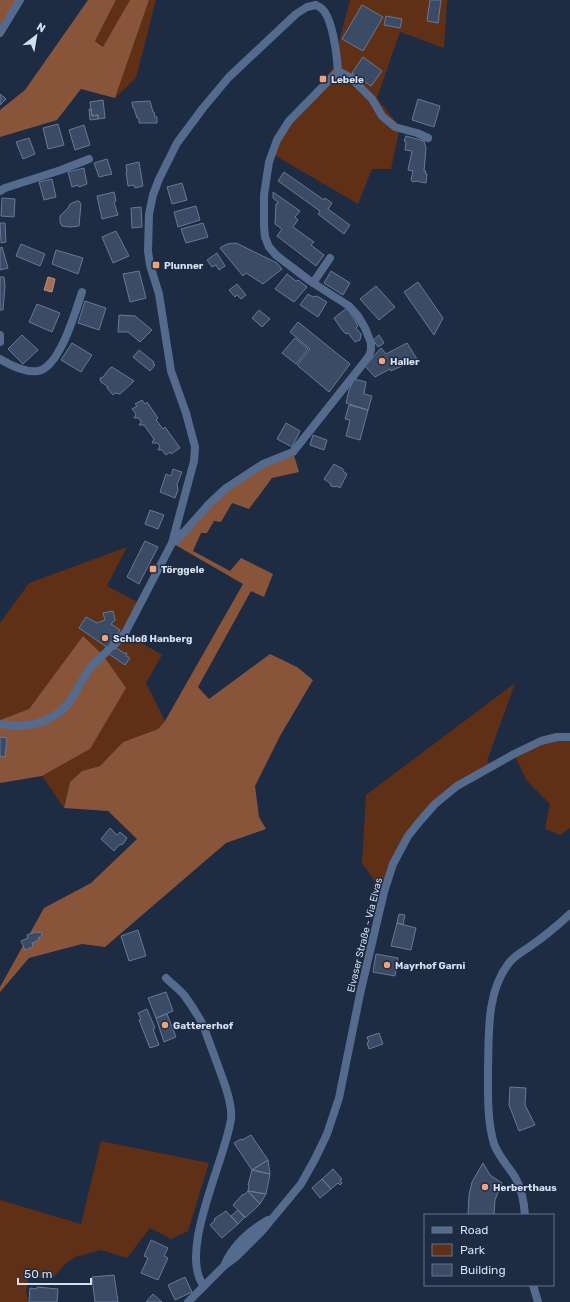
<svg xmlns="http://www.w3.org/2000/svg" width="570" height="1302" font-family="Rubik,sans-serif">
<rect width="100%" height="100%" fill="#1d2b43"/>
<path fill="#5f3016" d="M 116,0 L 130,0 L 104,47 L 95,41 Z
M 149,0 L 156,0 L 136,78 L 115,98 Z
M 350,0 L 447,0 L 444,48 L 400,32 L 377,98 L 400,127 L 391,169 L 372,169 L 358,204 L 271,153 L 274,142 L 332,69 Z
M 127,547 L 107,586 L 141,604 L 125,633 L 162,655 L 146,683 L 165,721 L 158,729 L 123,742 L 100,766 L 82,771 L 70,782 L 64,808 L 42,776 L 90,749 L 103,655 L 83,636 L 29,709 L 0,720 L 0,623 L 29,583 Z
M 515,683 L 487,761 L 492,766 L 457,786 L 408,836 L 384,892 L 378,886 L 362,863 L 366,795 Z
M 570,737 L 570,828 L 560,835 L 545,829 L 550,804 L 527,781 L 514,754 L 541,741 Z
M 101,1141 L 209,1163 L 188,1231 L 171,1239 L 150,1228 L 127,1258 L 101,1250 L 75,1257 L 65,1264 L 53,1278 L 29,1277 L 26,1290 L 28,1302 L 0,1302 L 0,1200 L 81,1224 Z"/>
<path fill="#88553a" d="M 0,0 L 20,0 L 0,33 Z
M 88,0 L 116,0 L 95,41 L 103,47 L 130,0 L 149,0 L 115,98 L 81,89 L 57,120 L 0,137 L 0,110 L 25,90 Z
M 293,452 L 299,472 L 272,478 L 249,509 L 232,503 L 221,522 L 214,521 L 207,533 L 201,533 L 193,551 L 230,571 L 241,558 L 273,574 L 264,597 L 251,591 L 198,687 L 209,699 L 270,654 L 297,667 L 313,680 L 280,736 L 255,786 L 259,817 L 266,829 L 226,843 L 105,947 L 82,944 L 29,958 L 0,992 L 0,987 L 44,908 L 91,883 L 137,839 L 108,811 L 64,808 L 70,782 L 82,771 L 100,766 L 123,742 L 158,729 L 165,721 L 243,584 L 172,543 L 179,530 L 190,525 L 226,488 Z
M 83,636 L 103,655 L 126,688 L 90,749 L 42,776 L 0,783 L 0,720 L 29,709 Z"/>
<path fill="#a46e53" stroke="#b39082" d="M 48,277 L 55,279 L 52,292 L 44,290 Z"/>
<path fill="#3b4b65" stroke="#677995" d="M 430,0 L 441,0 L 438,23 L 427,21 Z
M 362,5 L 383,17 L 363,51 L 342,39 Z
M 386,16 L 402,19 L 400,28 L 384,25 Z
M 363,57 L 382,71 L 371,86 L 352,73 Z
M 0,94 L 6,99 L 0,105 Z
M 418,99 L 440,106 L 434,127 L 412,120 Z
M 103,100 L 105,118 L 98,119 L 98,115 L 92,116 L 90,102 Z
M 150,101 L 153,112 L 154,112 L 155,117 L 157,117 L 157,123 L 139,123 L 139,118 L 137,118 L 134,108 L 133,108 L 132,102 Z
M 89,109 L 91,109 L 92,116 L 98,115 L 98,119 L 90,120 Z
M 58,124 L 64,145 L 48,149 L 43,128 Z
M 84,125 L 90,145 L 75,150 L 69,130 Z
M 406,136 L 424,141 L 426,148 L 424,171 L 426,171 L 425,173 L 427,174 L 426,183 L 416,181 L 413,182 L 411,180 L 413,171 L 408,170 L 412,151 L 405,150 L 406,142 L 404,141 Z
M 29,138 L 35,154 L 23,159 L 16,142 Z
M 107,159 L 112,174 L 99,177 L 94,163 Z
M 139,162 L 143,186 L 135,188 L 134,185 L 128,186 L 126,172 L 127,172 L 126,165 Z
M 84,168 L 87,184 L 79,187 L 78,185 L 72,187 L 68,172 Z
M 284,172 L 324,200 L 325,198 L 332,203 L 328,209 L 350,225 L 344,234 L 318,214 L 320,211 L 278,181 Z
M 52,179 L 56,197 L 44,200 L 39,182 Z
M 182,183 L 187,200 L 172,204 L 167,187 Z
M 114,192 L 116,201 L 114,202 L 118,215 L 102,219 L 97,196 Z
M 273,192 L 300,211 L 295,217 L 298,220 L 293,227 L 314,242 L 311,245 L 324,255 L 316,266 L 277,236 L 282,229 L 275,224 L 276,204 L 277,204 L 278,202 L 273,198 Z
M 2,198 L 15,199 L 14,217 L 1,216 Z
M 77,201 L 79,201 L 81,204 L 79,226 L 70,227 L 62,226 L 60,222 L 60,216 L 68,208 L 70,204 Z
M 196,206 L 200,220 L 178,227 L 174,212 Z
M 141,207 L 142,227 L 132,228 L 131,208 Z
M 0,223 L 5,223 L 6,242 L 1,243 Z
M 203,223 L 208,237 L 186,243 L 181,229 Z
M 116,231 L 129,256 L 113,263 L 102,237 Z
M 236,243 L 277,263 L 282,269 L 263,284 L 246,273 L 243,276 L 220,248 L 227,244 Z
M 21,244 L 45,254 L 40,266 L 16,256 Z
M 2,247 L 8,268 L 0,270 L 0,248 Z
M 56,250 L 83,258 L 78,274 L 52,264 Z
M 217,253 L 225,266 L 219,270 L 216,265 L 212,267 L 207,260 Z
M 139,271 L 146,298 L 130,302 L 123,274 Z
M 331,271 L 350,283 L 343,295 L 324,283 Z
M 287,274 L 296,281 L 298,280 L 307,287 L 294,302 L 275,289 Z
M 0,277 L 4,277 L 5,286 L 3,310 L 0,310 Z
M 418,282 L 443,318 L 434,335 L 404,292 Z
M 237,284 L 246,295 L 241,299 L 237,295 L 235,297 L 229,290 Z
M 376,286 L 395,307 L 379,320 L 360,299 Z
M 308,294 L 313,297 L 317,296 L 327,302 L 318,317 L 300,305 Z
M 85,301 L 106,308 L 99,330 L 78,323 Z
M 37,304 L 60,313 L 52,332 L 29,322 Z
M 347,308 L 355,320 L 358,326 L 356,328 L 361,334 L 360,340 L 355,342 L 348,333 L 346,334 L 342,330 L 334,318 Z
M 259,310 L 270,319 L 262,327 L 252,318 Z
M 119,315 L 135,316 L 152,330 L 140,342 L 128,332 L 118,332 Z
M 298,322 L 350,364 L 329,392 L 297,365 L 310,349 L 290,332 Z
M 22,335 L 38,350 L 23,364 L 8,349 Z
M 379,335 L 384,343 L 378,347 L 373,340 Z
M 295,338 L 308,349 L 296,364 L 282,353 Z
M 72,343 L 92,355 L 81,372 L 61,360 Z
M 407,343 L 417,359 L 391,371 L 390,369 L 375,377 L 365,366 L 381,348 L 386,354 Z
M 139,350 L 154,362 L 153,364 L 155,365 L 150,371 L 133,357 Z
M 112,367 L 134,381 L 132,383 L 120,394 L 115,393 L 113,395 L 107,388 L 108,387 L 101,382 L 100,380 L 100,378 L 103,377 L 110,368 Z
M 354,379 L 366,382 L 364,394 L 372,396 L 368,410 L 346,403 L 349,390 Z
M 142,400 L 145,404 L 147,402 L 158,418 L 156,420 L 163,429 L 165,427 L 180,448 L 171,454 L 170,452 L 166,455 L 162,450 L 158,450 L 160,446 L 157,443 L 152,443 L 154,439 L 144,425 L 139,425 L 141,422 L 139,418 L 134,418 L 136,414 L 132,409 L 137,406 L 135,404 Z
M 349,405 L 368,410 L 360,440 L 346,436 L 350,420 L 345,419 Z
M 286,423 L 300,431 L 292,447 L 277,439 Z
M 313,435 L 327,440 L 324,450 L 310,445 Z
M 334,464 L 343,469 L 343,471 L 347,474 L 340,488 L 336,486 L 335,487 L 331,486 L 330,483 L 324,479 Z
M 173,469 L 182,472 L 177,484 L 178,490 L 175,498 L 160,492 L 166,474 L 171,476 Z
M 150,510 L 164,515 L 158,529 L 145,524 Z
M 145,541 L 158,547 L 139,584 L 127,577 Z
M 113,611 L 115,620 L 111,624 L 120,630 L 117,634 L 119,635 L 116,639 L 114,638 L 110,644 L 124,653 L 127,653 L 126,656 L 130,658 L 125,665 L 109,654 L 108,648 L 79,628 L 86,617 L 97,623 L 105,620 L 103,613 Z
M 0,737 L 7,738 L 5,757 L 0,756 Z
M 110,828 L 117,835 L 120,832 L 127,838 L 123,844 L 119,845 L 114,851 L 101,839 Z
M 399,914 L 405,915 L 403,925 L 397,923 Z
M 397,923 L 416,928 L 411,950 L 391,946 Z
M 138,930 L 146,956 L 129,961 L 121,936 Z
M 36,932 L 42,933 L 42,935 L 38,938 L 39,940 L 32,943 L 33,947 L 25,950 L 21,941 L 28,938 L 27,935 Z
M 376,954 L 398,958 L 395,976 L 373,972 Z
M 166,992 L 173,1011 L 156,1018 L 148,998 Z
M 147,1009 L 155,1028 L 153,1029 L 159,1045 L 150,1048 L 139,1020 L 141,1019 L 138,1013 Z
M 167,1014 L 176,1037 L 164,1042 L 156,1018 Z
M 379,1033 L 383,1044 L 369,1049 L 367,1043 L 369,1042 L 367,1037 Z
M 510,1087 L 526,1088 L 525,1105 L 535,1125 L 519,1131 L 509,1105 Z
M 251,1135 L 268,1160 L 252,1170 L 234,1143 L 241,1139 L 242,1140 Z
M 268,1160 L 270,1174 L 252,1170 Z
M 483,1163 L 490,1175 L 502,1183 L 495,1200 L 494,1215 L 468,1215 L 469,1195 L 472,1182 Z
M 333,1169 L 342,1179 L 340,1180 L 342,1183 L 340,1185 L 338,1183 L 331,1189 L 322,1179 Z
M 252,1170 L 270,1174 L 266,1194 L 248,1191 L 249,1185 L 248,1185 Z
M 322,1179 L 331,1189 L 320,1198 L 312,1188 Z
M 248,1191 L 260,1204 L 245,1218 L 233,1205 L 243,1194 L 244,1195 Z
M 248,1191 L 266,1194 L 260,1204 Z
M 238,1210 L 245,1217 L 238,1224 L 231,1216 Z
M 226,1211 L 238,1224 L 222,1238 L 210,1225 L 215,1220 L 214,1219 Z
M 151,1240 L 168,1248 L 164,1256 L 168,1258 L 158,1280 L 141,1273 L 148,1258 L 144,1256 Z
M 114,1275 L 118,1302 L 95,1302 L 92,1277 Z
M 185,1277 L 192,1292 L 175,1300 L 168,1285 Z
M 37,1287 L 58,1289 L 57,1302 L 29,1302 L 30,1288 L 37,1289 Z
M 153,1294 L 162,1302 L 146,1302 Z"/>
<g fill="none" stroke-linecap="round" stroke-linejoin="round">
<path stroke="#556b8e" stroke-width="8" d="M 0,33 L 20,0
M 338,71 L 350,77 L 372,99 L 382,116 L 395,127 L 417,133 L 428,138
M 0,191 L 5,188 L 61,170 L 89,159
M 313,283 L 330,258
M 0,335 L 0,342
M 0,359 C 10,365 25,373 38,371 C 60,367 76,310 82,292
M 113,646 L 125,633 L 172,543 L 194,461 L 195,447 L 186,413 L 171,371 L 159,294 L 150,265 L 148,251 L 149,214 L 153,195 L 159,179 L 177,143 L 203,108 L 229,77 L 296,14 L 307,7 L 316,5 C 317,6 320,7 321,8 C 333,17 337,57 338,71 L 289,121 L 277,140 L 269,162 L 264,195 L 264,226 L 265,237 L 269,247 L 276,255 L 310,281 L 349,306 L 358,316 L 365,328 L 371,343 L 371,350 L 369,356 L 362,365 L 293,452 L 263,464 L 226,488 L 209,504 L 178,539 L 172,543
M 0,724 C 22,729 50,724 66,706 C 76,695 81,679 91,667 C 96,661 103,656 108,650
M 166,978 C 172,984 179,989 184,995 C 190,1003 197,1014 202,1023 C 206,1032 209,1042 213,1052 C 219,1070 233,1100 231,1119 C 226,1158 177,1253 204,1286
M 525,1215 C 524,1201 522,1189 515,1177 C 508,1166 499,1157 494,1144 C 487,1120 488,1094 488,1069 C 489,1035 486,992 509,963 C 515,955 524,951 532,945 C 545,936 558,925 570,914
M 533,1285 L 538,1302"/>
<path stroke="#556b8e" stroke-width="8" d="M 225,1264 C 234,1244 249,1231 268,1220
M 188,1302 L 225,1265 L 236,1257 L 262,1231 L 301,1184 L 315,1159 L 327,1134 L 339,1098 L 360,994 L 384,892 L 393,864 L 408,836 L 420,821 L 435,804 L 457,786 L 514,754 L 541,741 L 557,737 L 570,737"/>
</g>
<g fill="#f0a27a" stroke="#1d2b43" stroke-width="1.5">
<rect x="319" y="75" width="8" height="8" rx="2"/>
<rect x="152" y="261" width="8" height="8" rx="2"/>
<circle cx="382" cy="361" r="4"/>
<rect x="149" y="565" width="8" height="8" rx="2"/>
<circle cx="105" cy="638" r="4"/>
<circle cx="387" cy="965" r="4"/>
<circle cx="165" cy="1025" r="4"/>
<circle cx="485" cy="1187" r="4"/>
</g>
<g text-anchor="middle" stroke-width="3" stroke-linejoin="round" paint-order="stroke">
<g font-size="10" font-weight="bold" fill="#d5dfef" stroke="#1d2b43" text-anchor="start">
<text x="331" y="83">Lebele</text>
<text x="164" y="269">Plunner</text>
<text x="390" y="365">Haller</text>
<text x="161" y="573">Törggele</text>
<text x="113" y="642">Schloß Hanberg</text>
<text x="395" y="969">Mayrhof Garni</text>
<text x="173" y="1029">Gattererhof</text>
<text x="493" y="1191">Herberthaus</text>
</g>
<g font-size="10" fill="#d5dfef" stroke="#1d2b43">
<text transform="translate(364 935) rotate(-76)" y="4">Elvaser Straße - Via Elvas</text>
</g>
</g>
<rect x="424" y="1214" width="130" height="72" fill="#1d2b43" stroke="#677388"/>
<rect x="432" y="1227" width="20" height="6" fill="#556b8e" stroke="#677388"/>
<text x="460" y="1234" font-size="12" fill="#d5dfef">Road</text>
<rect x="432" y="1244" width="20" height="12" fill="#5f3016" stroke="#677388"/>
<text x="460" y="1254" font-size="12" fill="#d5dfef">Park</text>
<rect x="432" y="1264" width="20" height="12" fill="#3b4b65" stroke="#677388"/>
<text x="460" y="1274" font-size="12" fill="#d5dfef">Building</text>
<g transform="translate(36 36) rotate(31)" stroke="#1d2b43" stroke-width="3" paint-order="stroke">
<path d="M0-3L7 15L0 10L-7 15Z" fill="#d5dfef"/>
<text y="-6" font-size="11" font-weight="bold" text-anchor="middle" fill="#d5dfef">N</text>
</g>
<path d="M18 1278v6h73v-6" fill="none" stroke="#d5dfef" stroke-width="2"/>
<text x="24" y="1278" font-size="12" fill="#d5dfef" stroke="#1d2b43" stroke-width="3" paint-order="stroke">50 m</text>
</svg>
